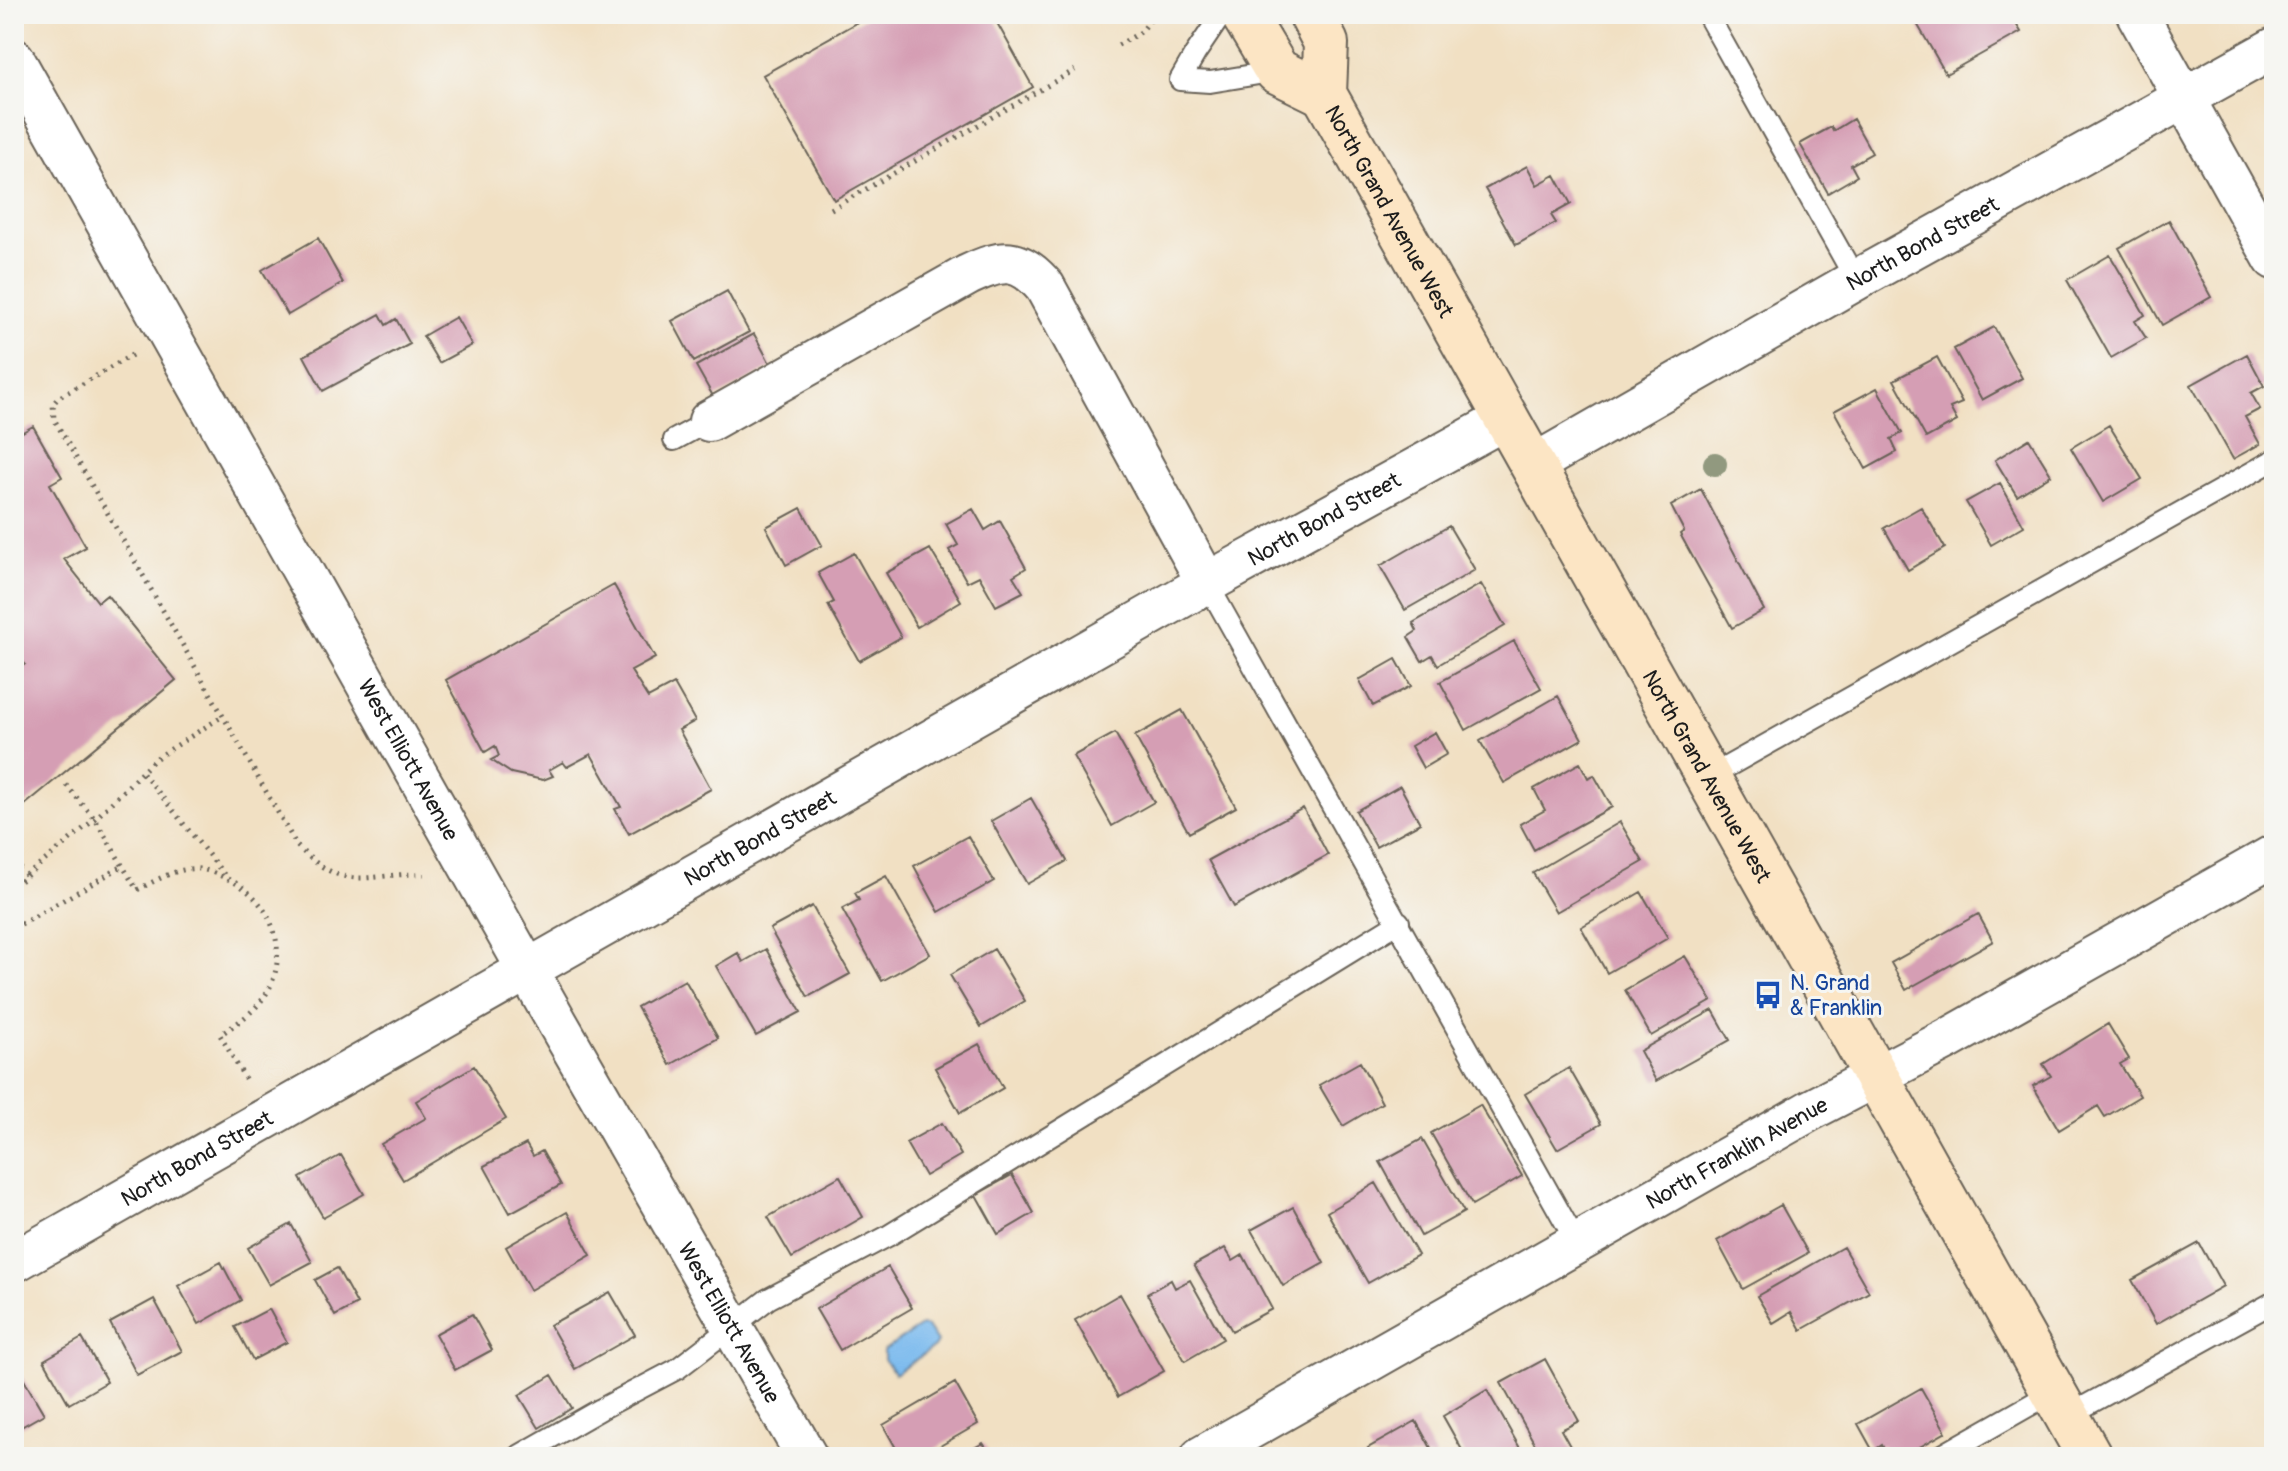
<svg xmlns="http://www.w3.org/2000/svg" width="2288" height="1471" font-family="Pangolin,sans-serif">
<rect width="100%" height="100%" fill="#f6f6f2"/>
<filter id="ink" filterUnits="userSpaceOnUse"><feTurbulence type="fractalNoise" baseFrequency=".0125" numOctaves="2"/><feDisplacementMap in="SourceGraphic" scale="16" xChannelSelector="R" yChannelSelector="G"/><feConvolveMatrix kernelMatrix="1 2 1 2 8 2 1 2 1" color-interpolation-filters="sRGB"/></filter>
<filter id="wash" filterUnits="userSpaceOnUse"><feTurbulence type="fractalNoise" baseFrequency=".006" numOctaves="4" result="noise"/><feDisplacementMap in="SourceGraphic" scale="32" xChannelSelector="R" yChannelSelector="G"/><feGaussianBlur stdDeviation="1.8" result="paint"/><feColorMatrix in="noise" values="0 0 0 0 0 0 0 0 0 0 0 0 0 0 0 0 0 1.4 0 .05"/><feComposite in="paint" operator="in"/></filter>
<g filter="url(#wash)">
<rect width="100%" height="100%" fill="#f1e0c3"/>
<path fill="#7abaee" stroke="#4b6b85" stroke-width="2" d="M 921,1326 L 927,1327 L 937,1342 L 934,1347 L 895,1374 L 884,1360 L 884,1350 Z"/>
<g id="blocks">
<path fill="#d59eb4" d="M 872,14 L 992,14 L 1033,87 L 834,200 L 763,75 Z
M 1931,14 L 2010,14 L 2021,32 L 1946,74 L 1916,22 Z
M 1853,119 L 1872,153 L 1851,165 L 1857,176 L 1828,193 L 1800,144 L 1831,127 L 1833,131 Z
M 1527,166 L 1537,185 L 1555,175 L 1571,204 L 1551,215 L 1556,223 L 1516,245 L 1485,189 Z
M 2169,220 L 2211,297 L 2162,325 L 2119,248 Z
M 318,238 L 343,283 L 288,315 L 262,270 Z
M 2110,255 L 2145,315 L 2135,321 L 2146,338 L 2111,358 L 2067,280 Z
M 727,291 L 749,332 L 694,362 L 672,321 Z
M 380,314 L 386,325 L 396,319 L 410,344 L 323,391 L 304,356 Z
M 456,317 L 472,345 L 439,363 L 423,336 Z
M 1994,327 L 2022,378 L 1982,400 L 1954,349 Z
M 754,334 L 772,367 L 714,398 L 696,366 Z
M 2247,354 L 2264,386 L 2251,393 L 2260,409 L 2245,417 L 2260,444 L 2233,459 L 2191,385 Z
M 1937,357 L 1962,403 L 1950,408 L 1957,421 L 1926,438 L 1894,380 Z
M 1877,388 L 1902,433 L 1891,439 L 1897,452 L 1866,469 L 1834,411 Z
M 2109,425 L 2142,479 L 2103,502 L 2071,448 Z
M 33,426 L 62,477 L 50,484 L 86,547 L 64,559 L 98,602 L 107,595 L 176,680 L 14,814 L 14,673 L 25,664 L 14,650 L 14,437 Z
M 2029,439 L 2051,475 L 2017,496 L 1995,460 Z
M 2000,483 L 2024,526 L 1991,545 L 1966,502 Z
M 1701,489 L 1764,610 L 1732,628 L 1680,534 L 1684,531 L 1671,506 Z
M 1921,507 L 1945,548 L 1908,570 L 1884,528 Z
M 801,508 L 822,545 L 786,565 L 766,527 Z
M 973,509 L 985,530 L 1000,521 L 1026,568 L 1013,576 L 1023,592 L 996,606 L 979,576 L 967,582 L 949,550 L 958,545 L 946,524 Z
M 1449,526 L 1475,570 L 1405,610 L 1380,566 Z
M 930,549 L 961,601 L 917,627 L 886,573 Z
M 854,553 L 901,637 L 859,661 L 828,605 L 834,602 L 818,573 Z
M 1481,584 L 1505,626 L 1438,665 L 1432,655 L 1422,661 L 1408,637 L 1417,631 L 1413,623 Z
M 614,585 L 655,658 L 631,671 L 648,698 L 674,684 L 695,721 L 679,730 L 711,789 L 629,834 L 615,809 L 621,807 L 591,754 L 567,767 L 563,762 L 549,770 L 553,776 L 543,780 L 511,773 L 491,760 L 499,756 L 495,746 L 485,752 L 446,680 Z
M 1514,641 L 1541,688 L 1466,730 L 1440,682 Z
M 1396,659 L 1411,686 L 1373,706 L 1359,680 Z
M 1558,696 L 1582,739 L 1504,783 L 1480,741 Z
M 1182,710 L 1236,807 L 1189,833 L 1135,736 Z
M 1435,732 L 1447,754 L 1423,768 L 1411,746 Z
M 1115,733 L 1154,802 L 1112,826 L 1073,756 Z
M 1580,763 L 1588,778 L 1594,775 L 1612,807 L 1534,850 L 1520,824 L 1545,810 L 1534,789 Z
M 1400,786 L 1420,823 L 1376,847 L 1356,811 Z
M 1031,798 L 1067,861 L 1027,884 L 991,821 Z
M 1303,808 L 1328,855 L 1234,907 L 1208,860 Z
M 1620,822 L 1643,862 L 1556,912 L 1533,873 Z
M 968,836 L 994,881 L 939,912 L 914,866 Z
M 886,876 L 930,954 L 882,981 L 842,909 L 859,900 L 855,893 Z
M 1641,892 L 1668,938 L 1607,973 L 1581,927 Z
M 812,906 L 850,974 L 808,997 L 770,929 Z
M 1978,914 L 1993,941 L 1906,990 L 1891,963 Z
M 766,949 L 801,1012 L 756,1036 L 716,966 L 738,953 L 743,962 Z
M 994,949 L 1025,1001 L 981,1027 L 950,975 Z
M 1685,956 L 1712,1001 L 1651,1036 L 1625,990 Z
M 685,980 L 718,1038 L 670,1065 L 637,1007 Z
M 1713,1010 L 1730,1040 L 1656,1081 L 1640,1051 Z
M 2108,1024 L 2129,1059 L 2120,1064 L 2140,1096 L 2105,1117 L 2098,1106 L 2059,1130 L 2033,1086 L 2051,1076 L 2043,1064 Z
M 979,1044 L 1003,1088 L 960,1113 L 935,1068 Z
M 1360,1062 L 1382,1103 L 1343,1126 L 1319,1085 Z
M 474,1066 L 506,1119 L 403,1180 L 381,1144 L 426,1118 L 416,1101 Z
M 1569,1068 L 1601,1124 L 1557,1149 L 1525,1094 Z
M 1480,1105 L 1522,1176 L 1472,1205 L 1431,1133 Z
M 942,1123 L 961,1155 L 925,1176 L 906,1143 Z
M 1422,1139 L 1464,1212 L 1421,1236 L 1380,1162 Z
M 526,1144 L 533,1156 L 542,1151 L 561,1185 L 510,1213 L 484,1166 Z
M 341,1155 L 364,1194 L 323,1217 L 300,1178 Z
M 1012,1175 L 1034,1213 L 998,1234 L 976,1195 Z
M 840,1176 L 863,1217 L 792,1258 L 768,1217 Z
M 1376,1183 L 1418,1255 L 1368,1283 L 1327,1212 Z
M 1781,1205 L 1808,1253 L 1743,1289 L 1717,1241 Z
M 1293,1207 L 1324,1263 L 1283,1286 L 1251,1230 Z
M 567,1212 L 591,1255 L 530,1290 L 506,1247 Z
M 291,1224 L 312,1262 L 269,1285 L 248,1248 Z
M 2199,1243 L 2223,1286 L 2156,1324 L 2132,1280 Z
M 1843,1247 L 1869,1292 L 1801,1330 L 1791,1312 L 1773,1323 L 1757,1296 Z
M 1225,1248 L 1233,1261 L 1243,1255 L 1272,1309 L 1232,1331 L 1194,1265 Z
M 221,1262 L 241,1300 L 199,1324 L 178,1286 Z
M 888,1267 L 912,1308 L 840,1350 L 816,1309 Z
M 337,1268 L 357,1304 L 335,1316 L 315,1280 Z
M 1171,1280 L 1175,1288 L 1190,1280 L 1223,1339 L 1185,1361 L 1147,1294 Z
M 610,1292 L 635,1335 L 575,1369 L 550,1325 Z
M 1120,1294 L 1164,1371 L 1118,1397 L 1075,1320 Z
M 154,1299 L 182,1351 L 137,1375 L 110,1323 Z
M 269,1309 L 287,1342 L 253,1360 L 235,1327 Z
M 472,1314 L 492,1350 L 455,1370 L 435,1334 Z
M 82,1338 L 107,1382 L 69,1404 L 44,1360 Z
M 1545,1359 L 1579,1421 L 1561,1430 L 1576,1457 L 1542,1457 L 1501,1383 Z
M 20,1373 L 44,1414 L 14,1431 L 14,1377 Z
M 552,1375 L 572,1408 L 539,1428 L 519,1395 Z
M 955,1383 L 978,1424 L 921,1457 L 901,1457 L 883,1425 Z
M 1921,1388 L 1946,1432 L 1902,1457 L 1888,1457 L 1882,1445 L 1873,1451 L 1858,1424 Z
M 1487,1390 L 1525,1457 L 1466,1457 L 1443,1416 Z
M 1416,1421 L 1436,1457 L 1373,1457 L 1368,1448 Z
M 983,1443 L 992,1457 L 958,1457 Z"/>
</g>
</g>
<g filter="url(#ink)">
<use href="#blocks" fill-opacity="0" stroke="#676156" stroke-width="2"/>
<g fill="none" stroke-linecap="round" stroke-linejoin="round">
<defs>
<path id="lane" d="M 1222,14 L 1195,54 L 1180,80 L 1210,82 L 1277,71
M 1707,14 L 1856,280
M 674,440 L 709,421
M 1207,583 L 1578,1245
M 1707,778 L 2274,460
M 2067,1416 L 2274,1302
M 517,1457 L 601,1409 L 677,1369 L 768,1299 L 888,1236 L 1399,922
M 1939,1457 L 2053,1392"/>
<g id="street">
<path d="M 2137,14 L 2274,259"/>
<path id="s1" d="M 14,59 L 558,1024 L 807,1457"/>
<path d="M 709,421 L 968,275 C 1002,259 1019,256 1045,287 L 1207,583"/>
<path id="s2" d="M 1533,465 L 1856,280 L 2274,48"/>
<path id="s3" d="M 14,1262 L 1207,583 L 1507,418"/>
<path id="s4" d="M 1201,1457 L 1811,1110 L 1948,1039 L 2274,855"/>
</g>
<g id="secondary">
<path d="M 1243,14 L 1277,71 L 1324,94"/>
<path id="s5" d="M 1311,14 L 1326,43 L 1324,94 L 2090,1457"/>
</g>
</defs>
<use href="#lane" stroke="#676156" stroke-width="24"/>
<use href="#street" stroke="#676156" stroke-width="44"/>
<use href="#secondary" stroke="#676156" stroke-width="48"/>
<path stroke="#676156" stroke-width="5" stroke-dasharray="2 6" stroke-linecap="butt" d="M 1118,45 L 1141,32 L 1155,14
M 831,209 L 1075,70
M 132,355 L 58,398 L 53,404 L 54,419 L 297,846 C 347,895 364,873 424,874
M 143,773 L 227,878
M 66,785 L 95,819 L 137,890 C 153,882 171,871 189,869 C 203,867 217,874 230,880 C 270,899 290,948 269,989 C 258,1010 239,1022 220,1035 L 247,1082
M 14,861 L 27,876
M 14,886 L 95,819 L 155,759 L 223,716
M 14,928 L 123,866"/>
<use href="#lane" stroke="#fff" stroke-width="20"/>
<use href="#street" stroke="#fff" stroke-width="40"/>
<use href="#secondary" stroke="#fce5c4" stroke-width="44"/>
</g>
<circle fill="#91997f" cx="1715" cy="464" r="12"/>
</g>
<defs>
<symbol id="bus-bare" viewBox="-9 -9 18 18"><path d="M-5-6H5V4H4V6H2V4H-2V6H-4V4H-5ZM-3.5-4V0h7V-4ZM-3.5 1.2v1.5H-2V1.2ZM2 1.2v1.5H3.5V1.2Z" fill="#1a4fb4" stroke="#f6f6f2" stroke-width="2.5" paint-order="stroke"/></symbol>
</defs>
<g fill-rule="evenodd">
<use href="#bus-bare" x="1748" y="975" width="40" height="40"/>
</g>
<g text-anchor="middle" stroke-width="6" stroke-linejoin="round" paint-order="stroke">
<g font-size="22" fill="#1c1c1c" stroke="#f6f6f2">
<text dy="8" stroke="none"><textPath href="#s5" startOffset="218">North Grand Avenue West</textPath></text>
<text dy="8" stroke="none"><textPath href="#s2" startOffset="448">North Bond Street</textPath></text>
<text dy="8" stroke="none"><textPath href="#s3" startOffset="1506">North Bond Street</textPath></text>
<text dy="8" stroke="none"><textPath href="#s1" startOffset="804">West Elliott Avenue</textPath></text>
<text dy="8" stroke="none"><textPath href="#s5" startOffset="866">North Grand Avenue West</textPath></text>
<text dy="8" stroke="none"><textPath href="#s3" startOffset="858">North Bond Street</textPath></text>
<text dy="8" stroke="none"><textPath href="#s4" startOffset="616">North Franklin Avenue</textPath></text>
<text dy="8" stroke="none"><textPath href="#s3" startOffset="210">North Bond Street</textPath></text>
<text dy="8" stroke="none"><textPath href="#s1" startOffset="1452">West Elliott Avenue</textPath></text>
</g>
<g font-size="22" fill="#164399" stroke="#f6f6f2" text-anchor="start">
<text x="1790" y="990">N. Grand<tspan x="1790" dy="25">&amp; Franklin</tspan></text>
</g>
</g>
<rect width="2288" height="1471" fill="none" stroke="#f6f6f2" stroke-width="48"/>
</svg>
